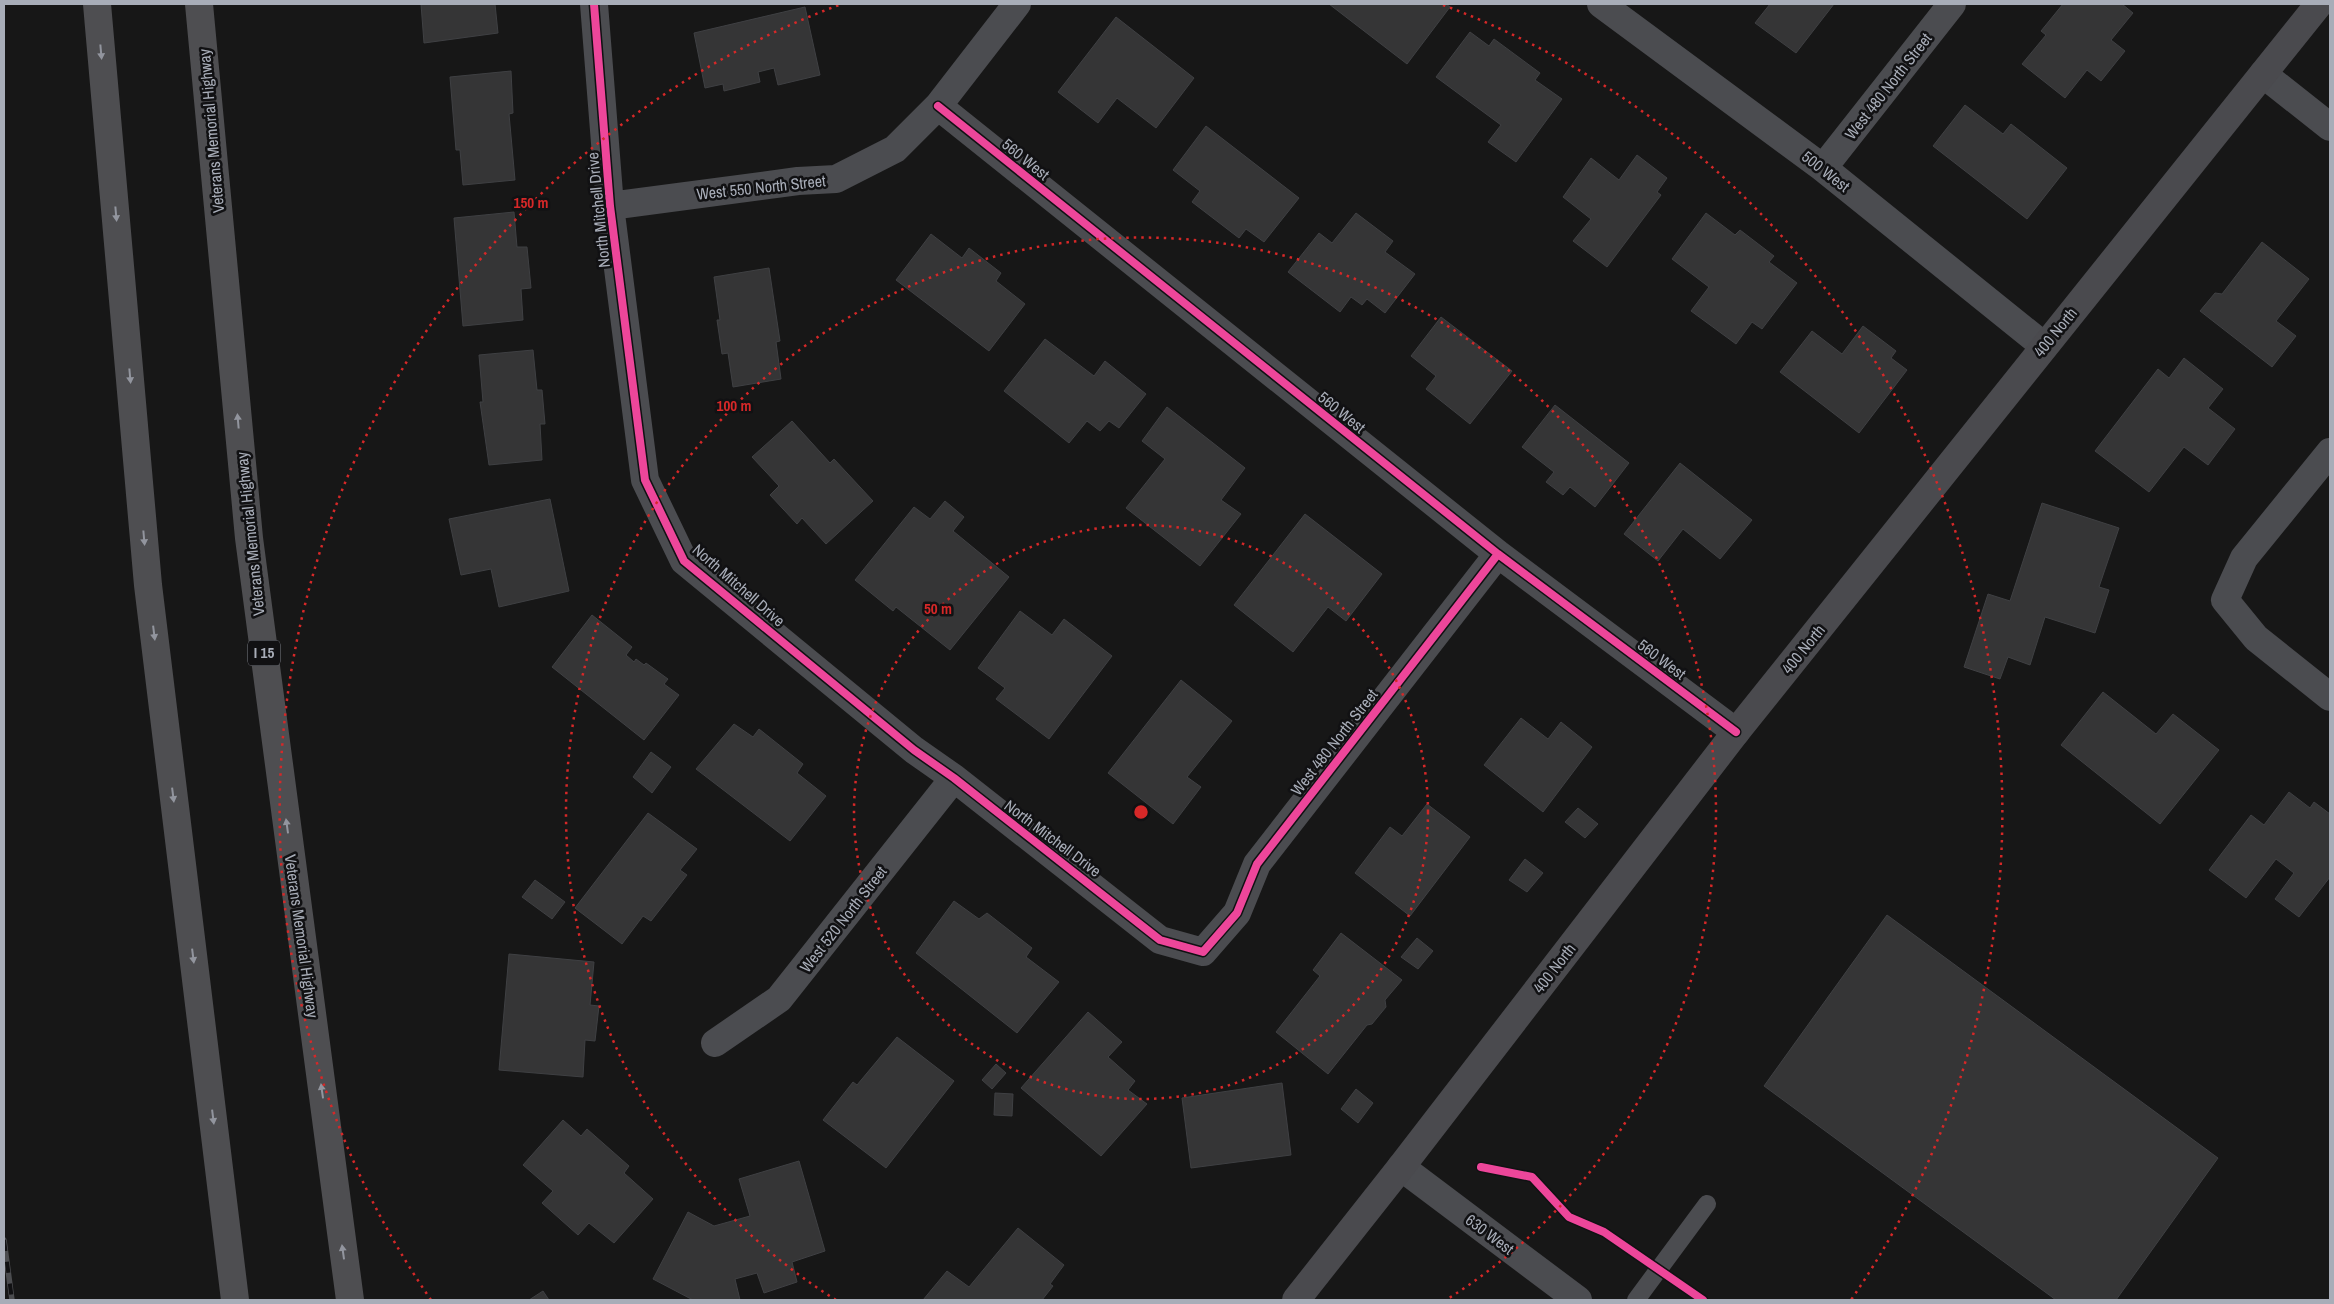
<svg xmlns="http://www.w3.org/2000/svg" width="2334" height="1304" font-family="'Archivo Narrow',sans-serif">
<rect width="100%" height="100%" fill="#171717"/>
<path fill="#353536" stroke="#3f4043" d="M 421,4 L 495,4 L 498,33 L 424,43 Z
M 1329,4 L 1446,4 L 1450,7 L 1407,64 Z
M 1770,4 L 1834,4 L 1796,53 L 1755,23 Z
M 2063,4 L 2122,4 L 2133,13 L 2111,40 L 2125,51 L 2101,81 L 2087,70 L 2065,98 L 2022,64 L 2046,35 L 2041,31 Z
M 805,7 L 820,75 L 778,85 L 774,68 L 758,72 L 760,82 L 724,91 L 723,84 L 705,88 L 694,33 Z
M 1116,17 L 1194,78 L 1156,128 L 1117,98 L 1098,123 L 1058,92 Z
M 1470,32 L 1489,46 L 1494,39 L 1540,73 L 1535,80 L 1562,99 L 1516,162 L 1488,142 L 1501,125 L 1436,77 Z
M 511,71 L 513,113 L 509,114 L 515,180 L 463,185 L 460,150 L 456,150 L 450,77 Z
M 1965,105 L 2003,134 L 2011,124 L 2067,168 L 2027,219 L 1933,146 Z
M 1206,126 L 1299,198 L 1264,242 L 1246,229 L 1239,238 L 1192,202 L 1200,191 L 1173,170 Z
M 1637,155 L 1667,178 L 1657,192 L 1661,195 L 1607,267 L 1573,241 L 1591,219 L 1563,197 L 1591,158 L 1619,180 Z
M 514,212 L 517,247 L 527,247 L 531,288 L 521,289 L 523,320 L 463,326 L 454,218 Z
M 1356,213 L 1393,241 L 1385,252 L 1415,274 L 1385,313 L 1367,299 L 1362,305 L 1351,297 L 1340,312 L 1288,272 L 1319,233 L 1332,243 Z
M 1706,213 L 1735,235 L 1740,230 L 1774,256 L 1769,262 L 1797,283 L 1762,329 L 1752,322 L 1736,344 L 1691,311 L 1709,287 L 1672,259 Z
M 931,234 L 962,258 L 969,248 L 1001,273 L 996,281 L 1025,304 L 989,351 L 896,280 Z
M 2262,242 L 2309,279 L 2276,321 L 2296,336 L 2272,367 L 2200,311 L 2215,293 L 2222,294 Z
M 769,268 L 780,341 L 776,342 L 781,379 L 733,387 L 728,353 L 722,354 L 717,320 L 720,320 L 714,277 Z
M 1441,317 L 1512,371 L 1470,424 L 1426,389 L 1436,376 L 1411,356 Z
M 1863,326 L 1896,351 L 1891,358 L 1907,370 L 1859,433 L 1780,372 L 1812,331 L 1842,354 Z
M 1045,339 L 1094,376 L 1105,361 L 1146,394 L 1119,428 L 1109,421 L 1100,431 L 1087,421 L 1069,443 L 1004,391 Z
M 533,350 L 537,390 L 542,390 L 545,424 L 540,424 L 542,460 L 489,465 L 480,402 L 483,402 L 479,355 Z
M 2184,358 L 2223,389 L 2208,408 L 2235,429 L 2208,465 L 2184,447 L 2149,492 L 2095,451 L 2158,369 L 2169,378 Z
M 1555,405 L 1629,463 L 1595,507 L 1570,487 L 1563,495 L 1546,482 L 1554,472 L 1522,447 Z
M 1167,407 L 1245,468 L 1221,500 L 1241,514 L 1200,566 L 1126,508 L 1165,459 L 1142,441 Z
M 792,421 L 830,463 L 834,459 L 873,501 L 826,544 L 802,518 L 797,524 L 770,495 L 779,486 L 752,457 Z
M 1680,463 L 1752,520 L 1720,559 L 1683,529 L 1658,561 L 1624,534 Z
M 550,499 L 569,591 L 499,607 L 491,569 L 461,575 L 449,519 Z
M 945,501 L 964,517 L 953,531 L 1009,577 L 950,650 L 896,607 L 893,611 L 855,580 L 914,507 L 930,519 Z
M 2042,503 L 2119,528 L 2099,587 L 2109,590 L 2095,633 L 2045,617 L 2030,665 L 2008,657 L 2000,679 L 1964,667 L 1988,594 L 2010,601 Z
M 1305,514 L 1382,574 L 1346,621 L 1328,607 L 1293,652 L 1234,605 Z
M 1020,611 L 1052,635 L 1064,619 L 1112,656 L 1049,739 L 996,699 L 1005,688 L 978,668 Z
M 592,615 L 632,647 L 626,655 L 634,662 L 636,659 L 644,665 L 646,663 L 668,679 L 664,684 L 679,695 L 644,740 L 552,667 Z
M 1181,680 L 1232,721 L 1187,777 L 1201,787 L 1173,824 L 1108,773 Z
M 2103,692 L 2156,734 L 2173,714 L 2219,750 L 2160,824 L 2061,745 Z
M 1521,718 L 1548,739 L 1561,722 L 1592,747 L 1543,812 L 1484,765 Z
M 734,724 L 753,737 L 759,729 L 803,764 L 797,773 L 826,796 L 790,841 L 696,769 Z
M 651,752 L 671,767 L 652,793 L 633,777 Z
M 2289,792 L 2310,808 L 2314,802 L 2330,814 L 2330,877 L 2299,917 L 2275,899 L 2294,873 L 2276,859 L 2246,898 L 2209,870 L 2251,815 L 2264,825 Z
M 1427,804 L 1470,837 L 1410,916 L 1355,873 L 1390,827 L 1402,836 Z
M 1578,808 L 1598,824 L 1585,838 L 1565,822 Z
M 648,813 L 697,849 L 680,870 L 687,875 L 651,921 L 643,916 L 622,944 L 575,908 Z
M 1525,859 L 1543,873 L 1527,892 L 1509,880 Z
M 535,880 L 565,902 L 552,919 L 522,897 Z
M 954,901 L 979,919 L 987,913 L 1032,948 L 1026,957 L 1059,982 L 1017,1033 L 916,953 Z
M 1887,915 L 2218,1158 L 2116,1300 L 2056,1300 L 1764,1086 Z
M 1341,933 L 1402,980 L 1385,1000 L 1386,1007 L 1372,1024 L 1367,1025 L 1328,1074 L 1276,1032 L 1320,976 L 1313,970 Z
M 1417,938 L 1433,951 L 1418,969 L 1401,957 Z
M 509,954 L 594,962 L 590,1005 L 599,1006 L 595,1041 L 585,1040 L 583,1077 L 499,1070 Z
M 1088,1012 L 1122,1042 L 1108,1057 L 1135,1081 L 1128,1090 L 1147,1104 L 1101,1156 L 1021,1088 Z
M 897,1037 L 954,1081 L 886,1168 L 823,1120 L 853,1082 L 857,1085 Z
M 996,1064 L 1006,1073 L 992,1089 L 982,1080 Z
M 1282,1083 L 1291,1155 L 1191,1168 L 1182,1098 Z
M 1356,1089 L 1373,1103 L 1358,1123 L 1341,1109 Z
M 995,1093 L 1013,1094 L 1012,1116 L 994,1115 Z
M 563,1120 L 581,1136 L 587,1129 L 629,1166 L 624,1173 L 653,1199 L 614,1243 L 589,1223 L 578,1235 L 542,1203 L 553,1191 L 523,1165 Z
M 799,1161 L 825,1251 L 792,1262 L 797,1282 L 764,1293 L 757,1273 L 735,1279 L 740,1300 L 693,1300 L 653,1279 L 688,1212 L 714,1226 L 750,1216 L 739,1179 Z
M 1018,1228 L 1064,1265 L 1050,1284 L 1053,1286 L 1042,1300 L 923,1300 L 947,1271 L 969,1287 Z
M 543,1291 L 549,1300 L 529,1300 Z"/>
<g fill="none" stroke-linecap="round" stroke-linejoin="round">
<path stroke="#4b4c50" stroke-width="18" d="M 1636,1300 L 1707,1204"/>
<path stroke="#4b4c50" stroke-width="28" d="M 594,4 L 610,206 L 645,480 L 684,561 L 914,750 L 954,778 L 1160,940 L 1203,952 L 1237,913 L 1257,864 L 1498,554
M 1601,4 L 1823,168 L 2044,346
M 2263,74 L 2330,127
M 938,106 L 1498,554 L 1736,732
M 1823,168 L 1952,4
M 610,206 L 798,181 L 836,179 L 895,149 L 938,106 L 1017,4
M 2330,452 L 2244,558 L 2225,600 L 2256,638 L 2330,697
M 715,1043 L 779,999 L 954,778"/>
<path stroke="#4b4c50" stroke-width="28" d="M 1401,1167 L 1578,1300"/>
<path stroke="#4a4a4e" stroke-width="28" d="M 1296,1300 L 1401,1167 L 1736,732 L 2319,4"/>
<path stroke="#4e4e51" stroke-width="28" d="M 97,4 L 148,585 L 235,1300
M 199,4 L 249,538 L 350,1300"/>
<defs>
<path id="rail" d="M 4,1240 L 12,1300"/>
</defs>
<use href="#rail" stroke="#4b4c4f" stroke-width="5.5"/>
<use href="#rail" stroke="#111113" stroke-width="4" stroke-dasharray="11" stroke-linecap="butt"/>
<defs>
<path id="cycleway" d="M 594,4 L 610,206 L 645,480 L 684,561 L 914,750 L 954,778 L 1160,940 L 1203,952 L 1237,913 L 1257,864 L 1498,554
M 938,106 L 1498,554 L 1736,732
M 1481,1167 L 1532,1177 L 1569,1217 L 1604,1232 L 1703,1300"/>
</defs>
<use href="#cycleway" stroke="#111113" stroke-width="11"/>
<use href="#cycleway" stroke="#ed469a" stroke-width="8"/>
</g>
<defs><path id="oneway-solid" d="M-6-.8H1V-3.2L6.5 0L1 3.2V.8H-6Z" transform="scale(1.25)"/></defs>
<g fill="#92959e">
<use href="#oneway-solid" transform="translate(101 52) rotate(85)"/>
<use href="#oneway-solid" transform="translate(116 214) rotate(85)"/>
<use href="#oneway-solid" transform="translate(130 376) rotate(85)"/>
<use href="#oneway-solid" transform="translate(238 421) rotate(-95)"/>
<use href="#oneway-solid" transform="translate(144 538) rotate(85)"/>
<use href="#oneway-solid" transform="translate(154 633) rotate(83)"/>
<use href="#oneway-solid" transform="translate(173 795) rotate(83)"/>
<use href="#oneway-solid" transform="translate(287 826) rotate(-98)"/>
<use href="#oneway-solid" transform="translate(193 956) rotate(83)"/>
<use href="#oneway-solid" transform="translate(322 1091) rotate(-98)"/>
<use href="#oneway-solid" transform="translate(213 1117) rotate(83)"/>
<use href="#oneway-solid" transform="translate(343 1252) rotate(-98)"/>
</g>
<g fill="none" stroke="#d62828" stroke-width="2.5" stroke-dasharray="2.5 5">
<circle cx="1141" cy="812" r="287"/>
<path d="M836 1300A575 575 0 1 1 1446 1300"/>
<path d="M431 1300A862 862 0 0 1 839 5M1443 5A862 862 0 0 1 1851 1300"/>
</g>
<g text-anchor="middle" stroke-width="5" stroke-linejoin="round" paint-order="stroke">
<rect fill="#111113" stroke="#7b7e86" stroke-width="1" x="248" y="640.5" width="32" height="25" rx="4"/>
<g font-size="15" font-weight="bold" fill="#a8adb8">
<text x="264" y="658">I 15</text>
</g>
<g font-size="16" fill="#a8adb8" stroke="#111113">
<text transform="translate(1888 86) rotate(-52)" y="6">West 480 North Street</text>
<text transform="translate(211 131) rotate(-95)" y="6">Veterans Memorial Highway</text>
<text transform="translate(1026 159) rotate(39)" y="6">560 West</text>
<text transform="translate(1826 171) rotate(38)" y="6">500 West</text>
<text transform="translate(761 187) rotate(-6)" y="6">West 550 North Street</text>
<text transform="translate(598 210) rotate(-96)" y="6">North Mitchell Drive</text>
<text transform="translate(2055 332) rotate(-51)" y="6">400 North</text>
<text transform="translate(1342 412) rotate(39)" y="6">560 West</text>
<text transform="translate(250 534) rotate(-96)" y="6">Veterans Memorial Highway</text>
<text transform="translate(739 585) rotate(41)" y="6">North Mitchell Drive</text>
<text transform="translate(1803 649) rotate(-51)" y="6">400 North</text>
<text transform="translate(1662 659) rotate(37)" y="6">560 West</text>
<text transform="translate(1334 742) rotate(-52)" y="6">West 480 North Street</text>
<text transform="translate(1053 838) rotate(37)" y="6">North Mitchell Drive</text>
<text transform="translate(843 919) rotate(-52)" y="6">West 520 North Street</text>
<text transform="translate(302 936) rotate(82)" y="6">Veterans Memorial Highway</text>
<text transform="translate(1554 968) rotate(-52)" y="6">400 North</text>
<text transform="translate(1490 1234) rotate(37)" y="6">630 West</text>
</g>
</g>
<circle cx="1141" cy="812" r="8" fill="#d62828" stroke="#111113" stroke-width="2.5"/>
<g font-size="15" text-anchor="middle" font-weight="bold" fill="#d62828" stroke="#111113" stroke-width="5" stroke-linejoin="round" paint-order="stroke">
<text x="531" y="208">150 m</text>
<text x="734" y="411">100 m</text>
<text x="938" y="614">50 m</text>
</g>
<rect width="2334" height="1304" fill="none" stroke="#a8adb8" stroke-width="10"/>
</svg>
